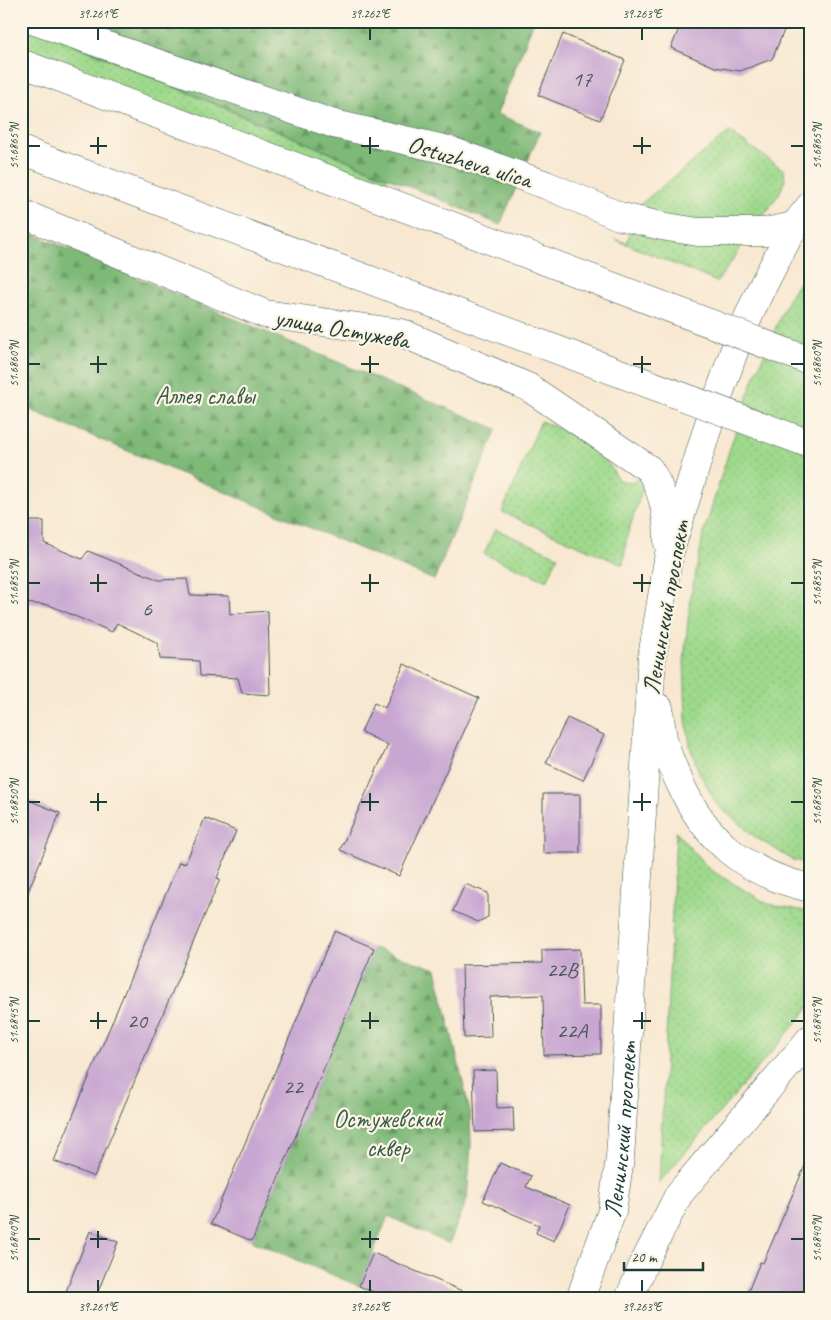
<svg xmlns="http://www.w3.org/2000/svg" width="831" height="1320" font-family="Caveat,sans-serif">
<defs>
<pattern id="grass-dots" width="8" height="8" patternUnits="userSpaceOnUse" patternTransform="scale(1.25)"><rect width="8" height="8" fill="#9ed98c"/><path d="M2 2h.1M6 6h.1" fill="none" stroke="#88bb79" stroke-width="1.8" stroke-linecap="round"/></pattern>
<pattern id="forest-firs" width="22" height="20" patternUnits="userSpaceOnUse" patternTransform="scale(1.25)"><rect width="22" height="20" fill="#7eb978"/><path d="M5 1l3.5 6h-7zM16 11l3.5 6h-7z" fill="#679863"/></pattern>
</defs>
<rect width="100%" height="100%" fill="#fcf5e5"/>
<filter id="ink" filterUnits="userSpaceOnUse"><feTurbulence type="fractalNoise" baseFrequency=".02" numOctaves="2"/><feDisplacementMap in="SourceGraphic" scale="10" xChannelSelector="R" yChannelSelector="G"/><feConvolveMatrix kernelMatrix="1 2 1 2 8 2 1 2 1" color-interpolation-filters="sRGB"/></filter>
<filter id="wash" filterUnits="userSpaceOnUse"><feTurbulence type="fractalNoise" baseFrequency=".0096" numOctaves="4" result="noise"/><feDisplacementMap in="SourceGraphic" scale="20" xChannelSelector="R" yChannelSelector="G"/><feGaussianBlur stdDeviation="1.12" result="paint"/><feColorMatrix in="noise" values="0 0 0 0 0 0 0 0 0 0 0 0 0 0 0 0 0 1.4 0 .05"/><feComposite in="paint" operator="in"/></filter>
<g filter="url(#wash)">
<rect width="100%" height="100%" fill="#f8e8d1"/>
<path fill="url(#grass-dots)" stroke="#5e8b60" d="M 21,22 L 386,177 L 393,207 L 21,52 Z
M 729,132 L 784,170 L 785,181 L 779,194 L 717,282 L 614,239 L 627,243 L 637,207 Z
M 810,266 L 810,864 L 793,860 L 755,837 L 717,805 L 699,772 L 690,746 L 686,719 L 684,660 L 690,600 L 704,532 L 729,451 L 754,378 L 787,301 Z
M 541,421 C 573,435 603,446 618,480 L 632,483 L 649,469 L 627,536 L 623,565 L 502,512 Z
M 495,529 L 558,556 L 547,581 L 484,554 Z
M 676,832 L 709,869 L 768,904 L 810,912 L 810,1007 L 659,1183 Z"/>
<path fill="url(#forest-firs)" stroke="#4e7b56" d="M 21,21 L 534,21 L 497,114 L 540,132 L 500,225 Z
M 21,229 L 497,429 L 434,580 L 21,406 Z
M 374,948 L 436,969 L 470,1112 L 471,1144 L 467,1200 L 449,1244 L 388,1216 L 359,1286 L 252,1241 Z"/>
<g id="blocks">
<path fill="#c8a6d2" d="M 682,21 L 788,21 L 772,59 L 740,71 L 715,67 L 671,48 Z
M 563,34 L 625,60 L 600,120 L 538,95 Z
M 21,521 L 44,521 L 44,543 L 82,559 L 88,551 L 159,580 L 187,579 L 190,595 L 229,596 L 230,614 L 268,611 L 270,695 L 242,693 L 238,678 L 200,676 L 199,661 L 160,659 L 158,643 L 117,623 L 112,632 L 49,605 L 21,603 Z
M 404,664 L 479,698 L 399,876 L 340,850 L 388,745 L 361,732 L 374,703 L 385,708 Z
M 567,718 L 604,735 L 583,780 L 546,763 Z
M 543,794 L 580,794 L 580,853 L 543,853 Z
M 21,797 L 60,813 L 22,906 L 21,906 Z
M 205,818 L 236,831 L 217,878 L 220,879 L 94,1177 L 54,1161 L 179,862 L 185,864 Z
M 465,884 L 488,893 L 488,917 L 478,922 L 453,911 Z
M 334,931 L 374,948 L 252,1241 L 211,1224 Z
M 580,949 L 582,1005 L 601,1005 L 601,1054 L 544,1055 L 543,995 L 490,997 L 491,1037 L 464,1038 L 462,965 L 542,963 L 542,950 Z
M 496,1070 L 497,1108 L 513,1107 L 514,1131 L 475,1132 L 473,1071 Z
M 810,1154 L 810,1299 L 745,1299 L 760,1262 L 763,1263 Z
M 500,1163 L 531,1176 L 526,1187 L 570,1205 L 554,1241 L 536,1233 L 539,1225 L 483,1201 Z
M 90,1231 L 118,1242 L 95,1299 L 63,1299 Z
M 373,1253 L 481,1299 L 390,1299 L 359,1286 Z"/>
</g>
</g>
<g filter="url(#ink)">
<use href="#blocks" fill-opacity="0" stroke="#40574c" stroke-width="1"/>
<g fill="none" stroke-linecap="round" stroke-linejoin="round">
<defs>
<g id="primary">
<path d="M 35,21 L 334,124 L 448,150 L 546,185 L 619,216 L 661,226 L 698,232 L 765,232 L 794,226"/>
<path d="M 21,213 L 265,314 L 402,333 L 528,387 L 649,469 C 663,489 668,518 668,543"/>
<path d="M 659,708 C 660,718 661,728 663,738 C 666,753 673,768 679,781 C 705,840 746,874 810,888"/>
<path id="s1" d="M 580,1299 L 612,1211 L 620,1158 L 652,657 L 669,554 L 709,423 L 738,340 L 759,293 L 794,226 L 810,206"/>
<path d="M 629,1299 L 644,1263 L 679,1194 L 810,1039"/>
</g>
</defs>
<use href="#primary" stroke="#40574c" stroke-width="29"/>
<use href="#primary" stroke="#fff" stroke-width="28"/>
<defs>
<path id="primary-bridge" d="M 21,63 L 810,361
M 21,150 L 810,444"/>
</defs>
<use href="#primary-bridge" stroke="#40574c" stroke-width="29" stroke-linecap="butt"/>
<use href="#primary-bridge" stroke="#fff" stroke-width="28"/>
</g>
</g>
<path fill="none" stroke="#1f3d34" stroke-width="2" d="M 98,28 L 98,40M 370,28 L 370,40M 642,28 L 642,40M 98,137 L 98,154M 370,137 L 370,154M 642,137 L 642,154M 28,146 L 40,146M 90,146 L 107,146M 361,146 L 379,146M 633,146 L 651,146M 791,146 L 804,146M 98,356 L 98,373M 370,356 L 370,373M 642,356 L 642,373M 28,364 L 40,364M 90,364 L 107,364M 361,364 L 379,364M 633,364 L 651,364M 791,364 L 804,364M 98,574 L 98,592M 370,574 L 370,592M 642,574 L 642,592M 28,583 L 40,583M 90,583 L 107,583M 361,583 L 379,583M 633,583 L 651,583M 791,583 L 804,583M 98,793 L 98,811M 370,793 L 370,811M 642,793 L 642,811M 28,802 L 40,802M 90,802 L 107,802M 361,802 L 379,802M 633,802 L 651,802M 791,802 L 804,802M 98,1012 L 98,1029M 370,1012 L 370,1029M 642,1012 L 642,1029M 28,1021 L 40,1021M 90,1021 L 107,1021M 361,1021 L 379,1021M 633,1021 L 651,1021M 791,1021 L 804,1021M 98,1231 L 98,1248M 370,1231 L 370,1248M 28,1239 L 40,1239M 90,1239 L 107,1239M 361,1239 L 379,1239M 791,1239 L 804,1239M 98,1280 L 98,1292M 370,1280 L 370,1292M 642,1280 L 642,1292"/>
<g text-anchor="middle" stroke-width="4.5" stroke-linejoin="round" paint-order="stroke">
<g font-size="22" fill="#49575c">
<text x="582" y="86">17</text>
<text x="147" y="616">6</text>
<text x="562" y="977">22В</text>
<text x="137" y="1028">20</text>
<text x="572" y="1038">22А</text>
<text x="293" y="1094">22</text>
</g>
<g font-size="25" fill="#1f3d34" stroke="#fcf5e5">
<text transform="translate(470 161) rotate(17)" y="9">Ostuzheva ulica</text>
<text transform="translate(342 328) rotate(10)" y="9">улица Остужева</text>
<text transform="translate(665 607) rotate(-80)" y="9">Ленинский проспект</text>
<text dy="9" stroke="none"><textPath href="#s1" startOffset="176">Ленинский проспект</textPath></text>
</g>
<g font-size="25" fill="#385c46" stroke="#fcf5e5">
<text x="205" y="404">Аллея славы</text>
<text x="388" y="1127">Остужевский<tspan x="388" dy="29">сквер</tspan></text>
</g>
</g>
<rect width="831" height="1320" fill="none" stroke="#fcf5e5" stroke-width="55"/>
<path d="M624 1262v8h79v-8" fill="none" stroke="#1f3d34" stroke-width="2.5"/>
<text x="631" y="1262" font-size="15" fill="#1f3d34" stroke="#fcf5e5" stroke-width="4" paint-order="stroke">20 m</text>
<rect x="28" y="28" width="776" height="1264" fill="none" stroke="#1f3d34" stroke-width="2"/>
<g font-size="12" text-anchor="middle" fill="#1f3d34">
<text x="98" y="18">39.261°E</text>
<text x="370" y="18">39.262°E</text>
<text x="642" y="18">39.263°E</text>
<text transform="translate(14 146) rotate(-90)" y="4">51.6865°N</text>
<text transform="translate(817 146) rotate(-90)" y="4">51.6865°N</text>
<text transform="translate(14 364) rotate(-90)" y="4">51.6860°N</text>
<text transform="translate(817 364) rotate(-90)" y="4">51.6860°N</text>
<text transform="translate(14 583) rotate(-90)" y="4">51.6855°N</text>
<text transform="translate(817 583) rotate(-90)" y="4">51.6855°N</text>
<text transform="translate(14 802) rotate(-90)" y="4">51.6850°N</text>
<text transform="translate(817 802) rotate(-90)" y="4">51.6850°N</text>
<text transform="translate(14 1021) rotate(-90)" y="4">51.6845°N</text>
<text transform="translate(817 1021) rotate(-90)" y="4">51.6845°N</text>
<text transform="translate(14 1239) rotate(-90)" y="4">51.6840°N</text>
<text transform="translate(817 1239) rotate(-90)" y="4">51.6840°N</text>
<text x="98" y="1311">39.261°E</text>
<text x="370" y="1311">39.262°E</text>
<text x="642" y="1311">39.263°E</text>
</g>
</svg>
